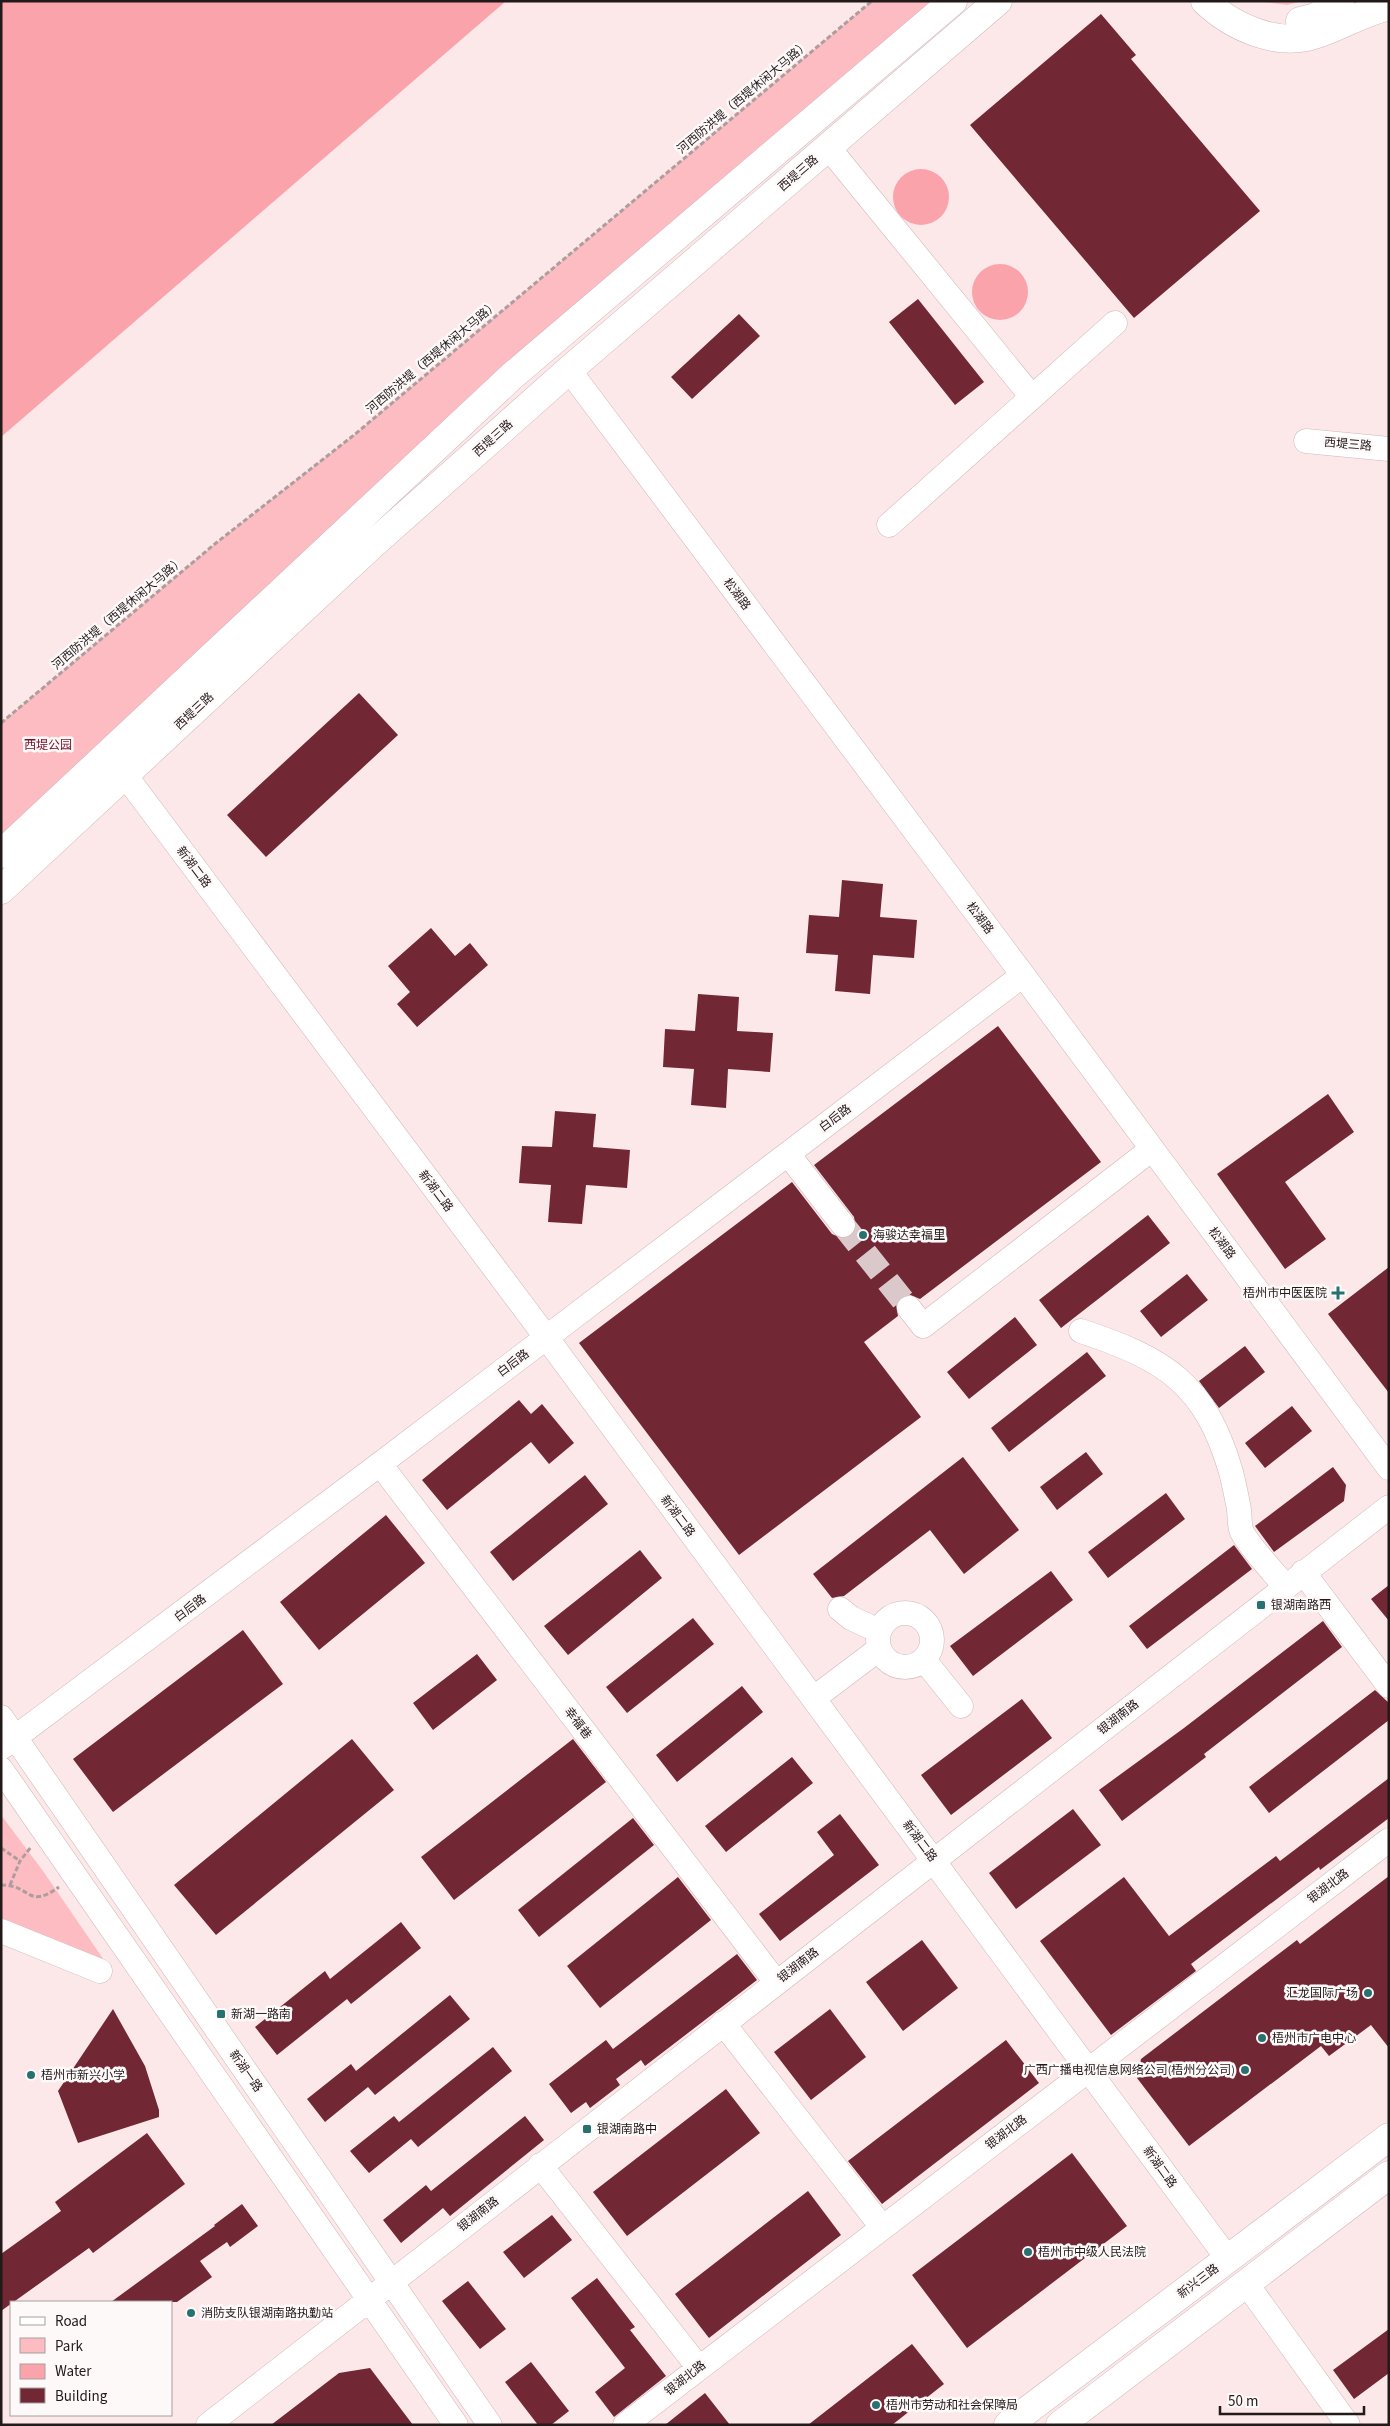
<svg xmlns="http://www.w3.org/2000/svg" width="1390" height="2426" font-family="'Source Sans 3','Noto Sans SC',sans-serif">
<rect width="100%" height="100%" fill="#fce7e9"/>
<path fill="#fdbcc1" d="M 872,1 L 953,1 L 512,376 L 1,854 L 1,723 L 216,543 L 354,435 Z
M 1256,1 L 1302,1 L 1287,5 Z
M 1,1815 L 43,1871 L 106,1963 L 1,1922 Z"/>
<path fill="#faa3ab" d="M 1,1 L 506,1 L 1,437 Z
M893 197a28 28 0 1 1 56 0a28 28 0 1 1-56 0Z
M972 292a28 28 0 1 1 56 0a28 28 0 1 1-56 0Z"/>
<path fill="#712734" d="M 1101,14 L 1136,55 L 1131,59 L 1260,211 L 1134,318 L 970,125 Z
M 918,299 L 984,382 L 955,405 L 889,322 Z
M 739,314 L 760,336 L 692,399 L 671,377 Z
M 359,693 L 398,735 L 266,857 L 227,815 Z
M 842,880 L 883,884 L 880,917 L 917,920 L 914,958 L 873,955 L 870,994 L 835,991 L 838,955 L 806,953 L 809,915 L 839,917 Z
M 431,928 L 455,956 L 470,943 L 488,965 L 417,1027 L 397,1004 L 410,992 L 388,966 Z
M 698,994 L 739,997 L 737,1031 L 773,1033 L 770,1072 L 728,1069 L 726,1108 L 691,1105 L 694,1069 L 663,1067 L 665,1029 L 695,1031 Z
M 998,1026 L 1101,1162 L 920,1299 L 908,1294 L 900,1298 L 896,1303 L 898,1316 L 864,1342 L 921,1417 L 739,1555 L 579,1343 L 792,1182 L 832,1234 L 844,1239 L 851,1236 L 856,1230 L 854,1217 L 814,1165 Z
M 1328,1094 L 1354,1132 L 1285,1182 L 1326,1239 L 1285,1269 L 1217,1174 Z
M 555,1111 L 596,1114 L 593,1147 L 630,1150 L 627,1188 L 586,1185 L 582,1224 L 548,1222 L 551,1185 L 519,1183 L 522,1146 L 552,1147 Z
M 1148,1215 L 1170,1243 L 1061,1328 L 1039,1300 Z
M 1389,1267 L 1389,1393 L 1328,1314 Z
M 1187,1274 L 1208,1300 L 1161,1337 L 1140,1311 Z
M 1015,1317 L 1037,1345 L 969,1399 L 947,1372 Z
M 1245,1346 L 1265,1372 L 1219,1408 L 1199,1381 Z
M 1087,1352 L 1106,1376 L 1009,1452 L 991,1428 Z
M 519,1400 L 531,1414 L 542,1404 L 574,1443 L 549,1464 L 531,1442 L 447,1510 L 422,1480 Z
M 1292,1406 L 1312,1431 L 1265,1468 L 1245,1443 Z
M 1086,1452 L 1103,1474 L 1057,1510 L 1040,1487 Z
M 963,1457 L 1019,1530 L 964,1574 L 930,1530 L 844,1596 L 832,1598 L 813,1574 Z
M 1333,1467 L 1346,1485 L 1344,1501 L 1274,1552 L 1255,1526 Z
M 585,1475 L 608,1504 L 513,1581 L 490,1552 Z
M 1166,1493 L 1185,1519 L 1108,1578 L 1088,1552 Z
M 386,1515 L 425,1563 L 319,1650 L 280,1602 Z
M 1234,1545 L 1252,1569 L 1147,1649 L 1129,1626 Z
M 640,1550 L 662,1578 L 568,1655 L 544,1626 Z
M 1051,1571 L 1073,1600 L 973,1676 L 950,1646 Z
M 1389,1585 L 1389,1621 L 1371,1599 Z
M 693,1618 L 714,1644 L 627,1713 L 606,1687 Z
M 1323,1621 L 1342,1647 L 1204,1754 L 1206,1757 L 1122,1821 L 1099,1790 L 1184,1728 Z
M 243,1630 L 283,1684 L 113,1812 L 73,1759 Z
M 477,1654 L 497,1680 L 433,1730 L 413,1703 Z
M 742,1686 L 763,1712 L 677,1782 L 656,1755 Z
M 1375,1690 L 1389,1703 L 1389,1720 L 1269,1813 L 1249,1787 Z
M 1022,1699 L 1052,1738 L 951,1815 L 921,1775 Z
M 352,1739 L 394,1790 L 216,1935 L 174,1885 Z
M 573,1739 L 606,1782 L 454,1900 L 421,1857 Z
M 792,1757 L 813,1783 L 726,1852 L 705,1826 Z
M 1389,1778 L 1389,1818 L 1320,1870 L 1319,1867 L 1191,1964 L 1196,1971 L 1111,2035 L 1040,1941 L 1124,1877 L 1169,1936 L 1276,1856 L 1280,1861 Z
M 1073,1809 L 1101,1845 L 1016,1909 L 989,1873 Z
M 840,1814 L 879,1865 L 780,1941 L 759,1914 L 834,1855 L 817,1832 Z
M 633,1818 L 654,1845 L 539,1937 L 518,1910 Z
M 1389,1876 L 1389,2048 L 1371,2025 L 1329,2056 L 1321,2046 L 1189,2146 L 1137,2078 L 1141,2059 L 1297,1940 L 1300,1944 Z
M 678,1877 L 711,1920 L 600,2008 L 567,1966 Z
M 401,1922 L 421,1948 L 351,2004 L 347,1999 L 277,2055 L 255,2027 L 325,1971 L 330,1979 Z
M 922,1940 L 958,1988 L 903,2031 L 866,1982 Z
M 737,1954 L 757,1980 L 645,2066 L 641,2060 L 616,2079 L 620,2085 L 590,2108 L 586,2102 L 571,2113 L 549,2084 L 606,2040 L 613,2049 Z
M 450,1995 L 470,2019 L 375,2095 L 368,2087 L 325,2122 L 307,2099 L 351,2064 L 356,2071 Z
M 113,2009 L 145,2066 L 159,2110 L 159,2117 L 78,2143 L 58,2091 Z
M 830,2009 L 866,2057 L 811,2100 L 774,2052 Z
M 1006,2040 L 1039,2083 L 882,2204 L 848,2161 Z
M 493,2047 L 512,2071 L 418,2147 L 411,2139 L 369,2173 L 350,2151 L 394,2116 L 399,2122 Z
M 726,2089 L 760,2133 L 627,2236 L 593,2192 Z
M 525,2116 L 544,2140 L 450,2216 L 443,2208 L 401,2243 L 383,2220 L 426,2185 L 431,2191 Z
M 147,2133 L 185,2184 L 93,2253 L 89,2248 L 1,2311 L 1,2254 L 61,2211 L 55,2202 Z
M 1072,2153 L 1127,2226 L 967,2348 L 912,2275 Z
M 808,2191 L 841,2235 L 709,2338 L 675,2294 Z
M 242,2204 L 258,2226 L 230,2247 L 227,2242 L 200,2261 L 212,2277 L 177,2302 L 111,2302 L 215,2226 L 214,2225 Z
M 552,2215 L 572,2240 L 524,2278 L 503,2252 Z
M 597,2278 L 635,2327 L 630,2330 L 666,2376 L 614,2417 L 595,2392 L 625,2368 L 571,2298 Z
M 468,2281 L 506,2329 L 480,2349 L 442,2301 Z
M 1389,2329 L 1389,2373 L 1354,2399 L 1333,2370 Z
M 912,2344 L 944,2384 L 892,2425 L 808,2425 Z
M 531,2362 L 569,2411 L 551,2425 L 538,2425 L 505,2382 Z
M 370,2368 L 413,2425 L 271,2425 L 339,2373 Z
M 705,2393 L 730,2425 L 665,2425 Z"/>
<g fill="none" stroke-linecap="round" stroke-linejoin="round">
<path stroke="#dbc8ca" stroke-width="24" stroke-dasharray="24 12" stroke-linecap="butt" d="M 843,1225 L 909,1308"/>
<defs>
<path id="minor" d="M 828,147 L 1032,397
M 569,370 L 1023,975 L 1389,1468
M 1306,441 L 1389,449
M 889,525 L 1115,323
M 125,775 L 546,1337 L 1228,2259
M 788,1154 L 843,1225
M 909,1308 L 923,1326 L 1152,1149
M 1081,1331 C 1165,1359 1205,1383 1231,1472 C 1234,1485 1237,1497 1239,1510 C 1240,1516 1239,1526 1242,1532 C 1249,1546 1274,1573 1285,1586
M 380,1464 L 776,1982
M 1303,1572 L 1389,1686
M 840,1609 L 851,1618 L 879,1631
M878 1640a27 27 0 1 1 54 0a27 27 0 1 1-54 0Z
M 924,1660 L 961,1706
M 814,1698 L 879,1649
M 1,1717 L 490,2425
M 1,1748 L 380,1464 L 1023,975
M 1,1769 L 456,2425
M 1,1931 L 100,1971
M 723,2023 L 882,2227
M 540,2165 L 699,2368
M 1246,2283 L 1348,2425
M 208,2425 L 1389,1507
M 625,2425 L 1389,1840"/>
<path id="major" d="M 1205,1 C 1232,27 1277,47 1314,35 C 1340,27 1363,12 1389,6
M 1300,21 L 1316,17 L 1340,1
M 1,854 L 512,376 L 953,1
M 1,890 L 372,545 L 569,370 L 998,1
M 1008,2425 L 1389,2137
M 1060,2425 L 1389,2175"/>
</defs>
<use href="#minor" stroke="#cfb7b8" stroke-width="25"/>
<use href="#major" stroke="#cfb7b8" stroke-width="29"/>
<path stroke="#ae9d9e" stroke-width="3" stroke-dasharray="5 2.5" stroke-linecap="butt" d="M 1,723 L 216,543 L 354,435 L 872,1
M 1,1848 L 20,1861
M 1,1885 C 32,1885 27,1910 59,1887
M 10,1885 L 20,1861 L 31,1847"/>
<use href="#minor" stroke="#fff" stroke-width="24"/>
<use href="#major" stroke="#fff" stroke-width="28"/>
</g>
<g fill="#277270" stroke="#fef9f9" stroke-width="2">
<circle cx="863" cy="1235" r="5"/>
<path d="M1335.5 1285.5h5v5h5v5h-5v5h-5v-5h-5v-5h5z"/>
<rect x="1256" y="1600" width="10" height="10" rx="2.5"/>
<circle cx="1368" cy="1993" r="5"/>
<rect x="216" y="2009" width="10" height="10" rx="2.5"/>
<circle cx="1262" cy="2038" r="5"/>
<circle cx="1245" cy="2070" r="5"/>
<circle cx="31" cy="2075" r="5"/>
<rect x="582" y="2124" width="10" height="10" rx="2.5"/>
<circle cx="1028" cy="2252" r="5"/>
<circle cx="191" cy="2313" r="5"/>
<circle cx="876" cy="2405" r="5"/>
</g>
<g text-anchor="middle" stroke-width="5" stroke-linejoin="round" paint-order="stroke">
<g font-size="12" fill="#221919" stroke="#fef9f9">
<text transform="translate(743 97) rotate(-40)" y="4">河西防洪堤（西堤休闲大马路）</text>
<text transform="translate(798 173) rotate(-41)" y="4">西堤三路</text>
<text transform="translate(432 357) rotate(-40)" y="4">河西防洪堤（西堤休闲大马路）</text>
<text transform="translate(493 438) rotate(-42)" y="4">西堤三路</text>
<text transform="translate(1348 444) rotate(5)" y="4">西堤三路</text>
<text transform="translate(737 594) rotate(53)" y="4">松湖路</text>
<text transform="translate(118 613) rotate(-40)" y="4">河西防洪堤（西堤休闲大马路）</text>
<text transform="translate(194 711) rotate(-43)" y="4">西堤三路</text>
<text transform="translate(194 867) rotate(53)" y="4">新湖二路</text>
<text transform="translate(980 918) rotate(53)" y="4">松湖路</text>
<text transform="translate(835 1118) rotate(-37)" y="4">白后路</text>
<text transform="translate(436 1191) rotate(53)" y="4">新湖二路</text>
<text transform="translate(1222 1243) rotate(53)" y="4">松湖路</text>
<text transform="translate(513 1363) rotate(-37)" y="4">白后路</text>
<text transform="translate(678 1516) rotate(53)" y="4">新湖二路</text>
<text transform="translate(190 1608) rotate(-37)" y="4">白后路</text>
<text transform="translate(1118 1717) rotate(-38)" y="4">银湖南路</text>
<text transform="translate(578 1723) rotate(53)" y="4">幸福巷</text>
<text transform="translate(920 1841) rotate(53)" y="4">新湖二路</text>
<text transform="translate(1328 1886) rotate(-37)" y="4">银湖北路</text>
<text transform="translate(798 1965) rotate(-38)" y="4">银湖南路</text>
<text transform="translate(246 2071) rotate(55)" y="4">新湖一路</text>
<text transform="translate(1006 2132) rotate(-37)" y="4">银湖北路</text>
<text transform="translate(1160 2167) rotate(54)" y="4">新湖二路</text>
<text transform="translate(478 2214) rotate(-38)" y="4">银湖南路</text>
<text transform="translate(1198 2281) rotate(-37)" y="4">新兴三路</text>
<text transform="translate(685 2378) rotate(-38)" y="4">银湖北路</text>
</g>
<g font-size="12" fill="#76112a" stroke="#fef9f9">
<text x="48" y="749">西堤公园</text>
</g>
<g font-size="12" fill="#221919" stroke="#fef9f9" text-anchor="start">
<text x="873" y="1239">海骏达幸福里</text>
<text x="1327" y="1297" text-anchor="end">梧州市中医医院</text>
<text x="1271" y="1609">银湖南路西</text>
<text x="1358" y="1997" text-anchor="end">汇龙国际广场</text>
<text x="231" y="2018">新湖一路南</text>
<text x="1272" y="2042">梧州市广电中心</text>
<text x="1235" y="2074" text-anchor="end">广西广播电视信息网络公司(梧州分公司)</text>
<text x="41" y="2079">梧州市新兴小学</text>
<text x="597" y="2133">银湖南路中</text>
<text x="1038" y="2256">梧州市中级人民法院</text>
<text x="201" y="2317">消防支队银湖南路执勤站</text>
<text x="886" y="2409">梧州市劳动和社会保障局</text>
</g>
</g>
<rect width="1390" height="2426" fill="none" stroke="#221919" stroke-width="5"/>
<rect x="10" y="2301" width="162" height="115" fill="#fef9f9" stroke="#a69f9f"/>
<rect x="20" y="2317" width="25" height="8" fill="#ffffff" stroke="#a69f9f"/>
<text x="55" y="2326" font-size="15" fill="#221919">Road</text>
<rect x="20" y="2338" width="25" height="15" fill="#fdbcc1" stroke="#a69f9f"/>
<text x="55" y="2351" font-size="15" fill="#221919">Park</text>
<rect x="20" y="2364" width="25" height="15" fill="#faa3ab" stroke="#a69f9f"/>
<text x="55" y="2376" font-size="15" fill="#221919">Water</text>
<rect x="20" y="2388" width="25" height="15" fill="#712734" stroke="#a69f9f"/>
<text x="55" y="2401" font-size="15" fill="#221919">Building</text>
<path d="M1220 2406v8h144v-8" fill="none" stroke="#221919" stroke-width="2.5"/>
<text x="1228" y="2406" font-size="15" fill="#221919" stroke="#fef9f9" stroke-width="4" paint-order="stroke">50 m</text>
</svg>
